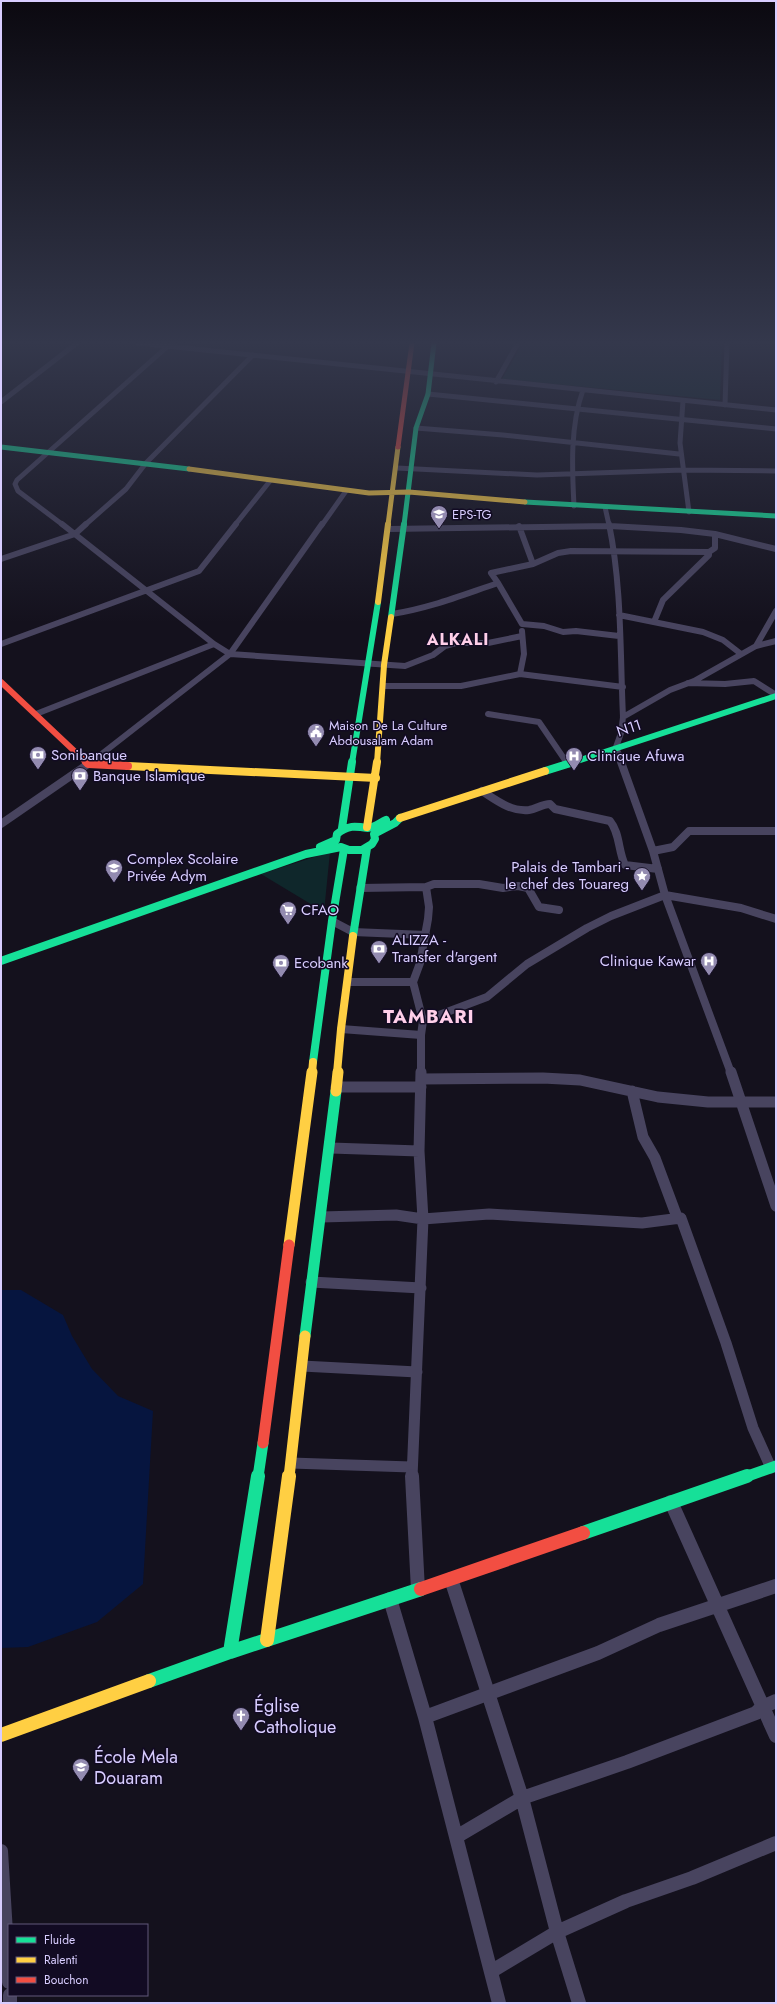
<svg xmlns="http://www.w3.org/2000/svg" width="777" height="2004" font-family="Jost,sans-serif">
<rect width="100%" height="100%" fill="#14111d"/>
<path fill="#0f272b" d="M 523,343 L 722,343 L 720,400 L 502,379 Z
M 330,852 L 324,912 L 261,874 Z"/>
<path fill="#06153f" d="M 1,1290 L 21,1290 L 63,1315 L 72,1336 L 92,1369 L 118,1396 L 153,1411 L 143,1584 L 97,1622 L 28,1647 L 1,1648 Z"/>
<g fill="none" stroke-linecap="round" stroke-linejoin="round">
<path stroke="#48445f" stroke-width="5" d="M 138,343 L 776,410
M 496,382 L 518,343
M 428,394 L 776,429
M 683,401 L 680,443 L 689,512
M 1,402 L 77,343
M 725,405 L 727,343
M 416,428 L 503,435 L 679,454
M 397,468 L 537,475 L 683,470 L 776,471
M 574,506 C 572,468 570,426 583,390
M 605,507 L 609,525
M 63,525 L 18,491 L 15,484 L 17,480 L 168,346
M 85,525 L 126,489 L 146,463 L 253,355
M 235,525 L 270,481
M 322,525 L 346,491"/>
<path stroke="#48445f" stroke-width="6" d="M 62,524 L 214,644 L 230,654 L 405,666 L 433,655 L 445,646 L 456,643 L 488,643 L 522,636
M 609,524 C 622,587 620,653 623,717 L 621,733 L 616,747 L 622,763
M 519,526 L 533,564
M 389,529 L 610,526 L 681,530 L 715,534 L 776,549
M 1,559 L 75,534 L 86,524
M 498,583 L 522,624 L 544,626 L 563,632 L 576,631 L 619,636
M 392,614 C 430,608 462,595 498,583 L 491,573 L 533,564 L 558,553 L 571,551 L 709,552 L 715,548 L 715,534
M 619,615 L 703,632 L 723,640 L 741,654
M 654,622 L 663,600 L 709,555 L 709,552
M 1,644 L 199,571 L 236,524
M 756,646 L 776,641
M 520,674 L 524,654 L 522,631
M 688,683 L 725,684 L 754,681 L 776,695
M 383,686 L 461,686 L 520,674 L 623,687
M 36,714 L 214,644
M 488,714 L 539,722 L 567,763
M 623,717 L 670,690 L 694,681 L 756,646 L 776,611
M 90,763 L 230,654 L 322,524"/>
<path stroke="#48445f" stroke-width="8" d="M 566,762 L 567,763
M 621,762 L 653,851 L 665,895 L 731,1073
M 482,791 C 496,800 511,812 529,810 C 536,809 542,804 550,804 L 555,809 L 610,821 C 620,833 618,851 625,865 L 658,869
M 1,824 L 91,762
M 653,851 L 673,847 L 689,831 L 776,831
M 360,888 L 426,887 L 434,884 L 479,884 L 503,888 L 518,886 L 528,888 L 539,907 L 559,910
M 332,921 L 353,932 L 426,935
M 348,982 L 413,982
M 423,1021 L 487,997 L 527,964 L 587,928 L 611,916 L 665,895 L 741,908 L 776,919
M 341,1029 L 421,1035
M 421,1073 L 421,1035 L 423,1021 L 413,982 L 420,963 L 428,919 L 429,907 L 426,887"/>
<path stroke="#48445f" stroke-width="11" d="M 731,1072 L 776,1206
M 421,1079 L 543,1078 L 580,1080 L 658,1097 L 708,1102 L 776,1102
M 336,1087 L 421,1087
M 632,1091 L 643,1137 L 655,1158 L 677,1217 L 681,1218 L 726,1343 L 753,1428 L 771,1468
M 331,1148 L 419,1151
M 321,1217 L 396,1215 L 423,1219 L 489,1214 L 642,1223 L 681,1218
M 311,1282 L 421,1288
M 302,1366 L 417,1372
M 291,1463 L 411,1467
M 412,1477 L 423,1219 L 419,1151 L 421,1072"/>
<path stroke="#48445f" stroke-width="14" d="M 412,1476 L 418,1590
M 671,1502 L 776,1736
M 451,1579 L 522,1798 L 557,1932 L 579,2003
M 390,1599 L 425,1717 L 499,2003
M 425,1717 L 598,1653 L 659,1625 L 776,1586
M 456,1837 L 522,1798 L 627,1762 L 756,1713 L 762,1707 L 776,1701
M 1,1851 L 9,1982
M 492,1971 L 557,1932 L 626,1901 L 692,1878 L 776,1843
M 10,1995 L 10,2003"/>
<path stroke="#16e098" stroke-width="5" d="M 1,447 L 189,469
M 525,502 L 776,516
M 404,525 L 416,428 L 428,394 L 434,343"/>
<path stroke="#16e098" stroke-width="6" d="M 391,617 L 404,524
M 352,763 L 378,602
M 571,763 L 776,696"/>
<path stroke="#16e098" stroke-width="8" d="M 545,771 L 574,762
M 342,828 L 352,762
M 320,847 L 336,840 L 337,834 C 348,825 355,826 368,828 C 373,828 381,822 386,820
M 353,936 L 367,848
M 1,961 L 306,854 L 341,847 L 349,850 L 362,850 L 372,844 L 375,839 L 374,834 L 395,823 L 400,818
M 313,1062 L 332,921 L 344,849"/>
<path stroke="#16e098" stroke-width="11" d="M 305,1336 L 336,1091
M 258,1477 L 263,1443
M 745,1477 L 776,1466"/>
<path stroke="#16e098" stroke-width="14" d="M 583,1533 L 747,1476
M 230,1652 L 258,1476
M 149,1681 L 230,1652 L 421,1589"/>
<path stroke="#ffcf43" stroke-width="5" d="M 189,469 L 369,493 L 409,492 L 525,502
M 388,525 L 398,447"/>
<path stroke="#ffcf43" stroke-width="6" d="M 378,602 L 388,524
M 377,763 L 384,665 L 391,617"/>
<path stroke="#ffcf43" stroke-width="8" d="M 128,766 L 376,778
M 400,818 L 545,771
M 367,827 L 377,762
M 312,1073 L 313,1062
M 337,1073 L 341,1029 L 353,936"/>
<path stroke="#ffcf43" stroke-width="11" d="M 336,1091 L 338,1072
M 289,1245 L 312,1072
M 289,1477 L 305,1336"/>
<path stroke="#ffcf43" stroke-width="14" d="M 267,1640 L 289,1476
M 1,1735 L 149,1681"/>
<path stroke="#f24e42" stroke-width="5" d="M 398,447 L 412,343"/>
<path stroke="#f24e42" stroke-width="6" d="M 1,682 L 87,763"/>
<path stroke="#f24e42" stroke-width="8" d="M 86,762 L 88,764 L 128,766"/>
<path stroke="#f24e42" stroke-width="11" d="M 263,1443 L 289,1245"/>
<path stroke="#f24e42" stroke-width="14" d="M 421,1589 L 583,1533"/>
</g>
<linearGradient id="sky" x2="0" y2="1"><stop stop-color="#0b0910"/><stop offset="0.55" stop-color="#34384c"/><stop offset="1" stop-color="#34384c" stop-opacity="0"/></linearGradient>
<rect width="777" height="623" fill="url(#sky)"/>
<defs>
<symbol id="school-pin" viewBox="-11 -11 22 30"><path d="M0 17L-7.5 6A9.5 9.5 0 1 1 7.5 6Z" fill="#938bb0" stroke="#120b23"/><path d="M0-5L7-2L0 1L-7-2ZM-4 1L0 2.5L4 1V4Q0 6-4 4Z" fill="#fff"/></symbol>
<symbol id="civic-pin" viewBox="-11 -11 22 30"><path d="M0 17L-7.5 6A9.5 9.5 0 1 1 7.5 6Z" fill="#938bb0" stroke="#120b23"/><path d="M-.6-6.5H3V-4.5H.6V-3L4-1V1h2V6H-6V1h2V-1L-.6-3ZM-1.2 2.5V6h2.4V2.5Z" fill="#fff"/></symbol>
<symbol id="bank-pin" viewBox="-11 -11 22 30"><path d="M0 17L-7.5 6A9.5 9.5 0 1 1 7.5 6Z" fill="#938bb0" stroke="#120b23"/><path d="M-6-4H6V4H-6ZM0-2.3a2.3 2.3 0 1 0 0 4.6a2.3 2.3 0 1 0 0-4.6Z" fill="#fff"/></symbol>
<symbol id="hospital-pin" viewBox="-11 -11 22 30"><path d="M0 17L-7.5 6A9.5 9.5 0 1 1 7.5 6Z" fill="#938bb0" stroke="#120b23"/><path d="M-5-5h3v3.5h4V-5h3V5h-3V1.5h-4V5h-3Z" fill="#fff"/></symbol>
<symbol id="sight-pin" viewBox="-11 -11 22 30"><path d="M0 17L-7.5 6A9.5 9.5 0 1 1 7.5 6Z" fill="#938bb0" stroke="#120b23"/><path d="M0-6L1.8-2.2L6-1.7L2.9 1.2L3.7 5.4L0 3.3L-3.7 5.4L-2.9 1.2L-6-1.7L-1.8-2.2Z" fill="#fff"/></symbol>
<symbol id="supermarket-pin" viewBox="-11 -11 22 30"><path d="M0 17L-7.5 6A9.5 9.5 0 1 1 7.5 6Z" fill="#938bb0" stroke="#120b23"/><path d="M-6-5.5h2.5l.6 2H6L4.5 2H-2.5L-4.4-4H-6ZM-1.5 3.2a1.3 1.3 0 1 0 .1 0ZM3 3.2a1.3 1.3 0 1 0 .1 0Z" fill="#fff"/></symbol>
<symbol id="church-pin" viewBox="-11 -11 22 30"><path d="M0 17L-7.5 6A9.5 9.5 0 1 1 7.5 6Z" fill="#938bb0" stroke="#120b23"/><path d="M-1.2-6h2.4v3.5h3.3v2.4h-3.3V6h-2.4V-.1h-3.3v-2.4h3.3Z" fill="#fff"/></symbol>
</defs>
<g fill-rule="evenodd">
<use href="#school-pin" x="429" y="504" width="20" height="27"/>
<use href="#civic-pin" x="306" y="722" width="20" height="27"/>
<use href="#bank-pin" x="28" y="745" width="20" height="27"/>
<use href="#hospital-pin" x="564" y="746" width="20" height="27"/>
<use href="#bank-pin" x="70" y="766" width="20" height="27"/>
<use href="#school-pin" x="104" y="858" width="20" height="27"/>
<use href="#sight-pin" x="632" y="866" width="20" height="27"/>
<use href="#supermarket-pin" x="278" y="900" width="20" height="27"/>
<use href="#bank-pin" x="369" y="939" width="20" height="27"/>
<use href="#hospital-pin" x="699" y="951" width="20" height="27"/>
<use href="#bank-pin" x="271" y="953" width="20" height="27"/>
<use href="#church-pin" x="231" y="1706" width="20" height="27"/>
<use href="#school-pin" x="71" y="1757" width="20" height="27"/>
</g>
<g text-anchor="middle" stroke-width="3" stroke-linejoin="round" paint-order="stroke">
<g font-size="13" fill="#d8cdff" stroke="#120b23" text-anchor="start">
<text x="452" y="519">EPS-TG</text>
<text x="329" y="730">Maison De La Culture<tspan x="329" dy="15">Abdousalam Adam</tspan></text>
</g>
<g font-size="15" fill="#d8cdff" stroke="#120b23">
<text transform="translate(629 728) rotate(-18)" y="5">N11</text>
</g>
<g font-size="15" fill="#d8cdff" stroke="#120b23" text-anchor="start">
<text x="51" y="760">Sonibanque</text>
<text x="587" y="761">Clinique Afuwa</text>
<text x="93" y="781">Banque Islamique</text>
<text x="127" y="864">Complex Scolaire<tspan x="127" dy="17">Privée Adym</tspan></text>
<text x="629" y="872" text-anchor="end">Palais de Tambari -<tspan x="629" dy="17">le chef des Touareg</tspan></text>
<text x="301" y="915">CFAO</text>
<text x="392" y="945">ALIZZA -<tspan x="392" dy="17">Transfer d'argent</tspan></text>
<text x="696" y="966" text-anchor="end">Clinique Kawar</text>
<text x="294" y="968">Ecobank</text>
</g>
<g font-size="16" font-weight="bold" letter-spacing="1" fill="#ffcfe9" stroke="#120b23">
<text x="458" y="645">ALKALI</text>
</g>
<g font-size="18" fill="#d8cdff" stroke="#120b23" text-anchor="start">
<text x="254" y="1712">Église<tspan x="254" dy="21">Catholique</tspan></text>
<text x="94" y="1763">École Mela<tspan x="94" dy="21">Douaram</tspan></text>
</g>
<g font-size="19" font-weight="bold" letter-spacing="1" fill="#ffcfe9" stroke="#120b23">
<text x="429" y="1023">TAMBARI</text>
</g>
</g>
<rect width="777" height="2004" fill="none" stroke="#d8cdff" stroke-width="4"/>
<rect x="8" y="1924" width="140" height="72" fill="#120b23" stroke="#61597b"/>
<rect x="16" y="1937" width="20" height="6" fill="#16e098" stroke="#61597b"/>
<text x="44" y="1944" font-size="12" fill="#d8cdff">Fluide</text>
<rect x="16" y="1957" width="20" height="6" fill="#ffcf43" stroke="#61597b"/>
<text x="44" y="1964" font-size="12" fill="#d8cdff">Ralenti</text>
<rect x="16" y="1977" width="20" height="6" fill="#f24e42" stroke="#61597b"/>
<text x="44" y="1984" font-size="12" fill="#d8cdff">Bouchon</text>
</svg>
